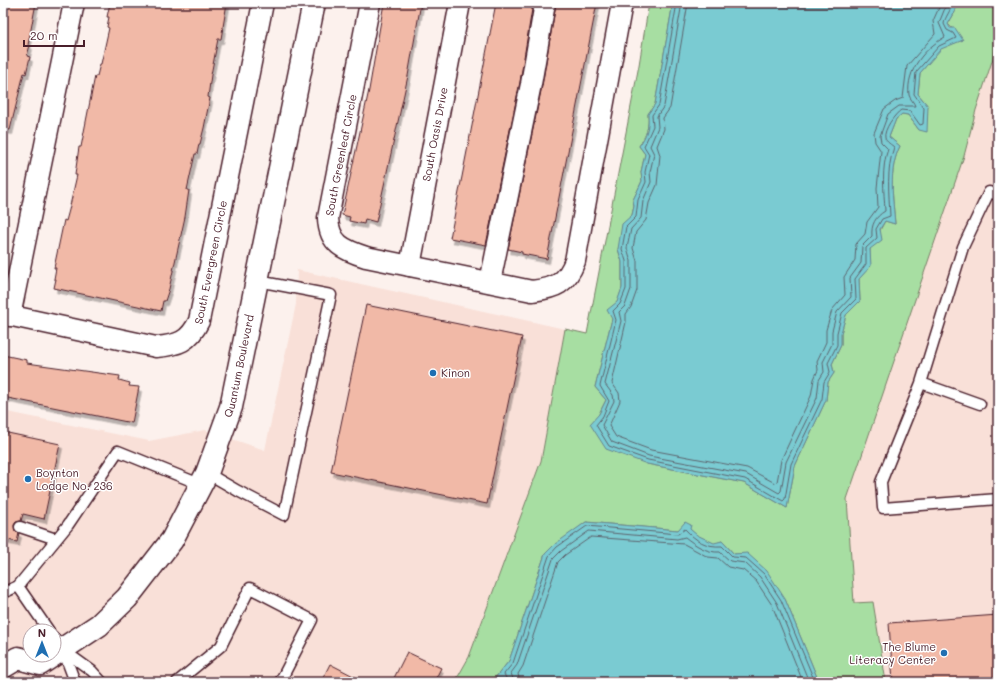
<svg xmlns="http://www.w3.org/2000/svg" width="1001" height="685" font-family="Mali,sans-serif">
<defs>
<filter id="shadow"><feDropShadow dx="2.5" dy="4.5" stdDeviation="0" flood-color="#0004"/></filter>
</defs>
<rect width="100%" height="100%" fill="#fcf1ed"/>
<filter id="ink" filterUnits="userSpaceOnUse"><feTurbulence type="fractalNoise" baseFrequency=".025" numOctaves="2"/><feDisplacementMap in="SourceGraphic" scale="8" xChannelSelector="R" yChannelSelector="G"/><feConvolveMatrix kernelMatrix="1 2 1 2 8 2 1 2 1" color-interpolation-filters="sRGB"/></filter>
<g filter="url(#ink)">
<path fill="#f9e0d8" fill-rule="evenodd" d="M 998,3 L 998,682 L 861,682 L 838,497 Z
M 297,270 L 565,329 L 541,461 L 469,657 L 455,682 L 3,682 L 3,411 L 149,441 L 205,430 L 265,450 L 296,304 ZM 30,631 L 54,631 L 54,655 L 30,655 Z"/>
<path fill="#a7dea2" stroke="#787e66" d="M 649,3 L 673,3 L 655,104 L 648,114 C 649,127 647,135 639,146 L 645,154 L 641,172 L 642,181 L 633,200 L 634,206 L 632,215 L 618,249 L 622,262 L 622,288 L 612,319 L 595,387 L 606,400 L 599,414 L 647,464 L 744,483 L 787,508 L 795,466 L 826,400 L 828,382 L 834,373 L 832,364 L 841,345 L 841,333 L 846,315 L 860,301 L 859,279 L 870,266 L 870,249 L 885,221 L 895,224 C 893,198 888,170 900,146 L 889,137 L 896,119 L 902,114 L 908,115 L 919,130 L 928,106 L 918,94 L 920,73 L 941,48 L 963,40 L 948,24 L 955,12 L 956,3 L 998,3 L 998,43 L 976,110 L 964,156 L 847,499 L 854,603 L 873,602 L 886,682 L 819,682 L 785,599 L 741,554 L 734,554 L 722,541 L 714,544 L 696,535 L 690,529 L 678,530 L 586,522 L 545,554 L 509,661 L 495,678 L 505,680 L 504,682 L 455,682 L 469,657 L 541,461 L 565,329 L 587,334 L 639,65 Z"/>
<path fill="#7acbd2" stroke="#67868f" d="M 673,3 L 956,3 L 955,12 L 948,24 L 950,28 L 955,28 L 963,40 L 941,49 L 920,73 L 918,94 L 928,106 L 927,132 L 919,130 L 908,115 L 902,114 L 896,119 L 889,137 L 900,146 C 888,170 893,198 895,224 L 885,221 L 880,229 L 882,240 L 870,249 L 871,266 L 859,279 L 860,301 L 846,315 L 841,333 L 841,345 L 832,364 L 834,373 L 828,382 L 826,400 L 795,466 L 787,508 L 744,483 L 647,464 L 606,449 L 590,424 L 599,414 L 606,400 L 595,387 L 612,319 L 607,310 L 617,302 L 622,288 L 622,262 L 618,249 L 622,224 L 632,215 L 634,206 L 633,200 L 642,181 L 641,172 L 645,154 L 639,146 C 647,135 649,127 648,114 L 655,104 Z
M 586,522 L 678,530 L 685,522 L 691,525 L 690,529 L 697,535 L 714,543 L 722,541 L 734,554 L 747,553 L 767,571 L 785,599 L 819,682 L 504,682 L 505,680 L 495,678 L 509,661 L 545,554 L 555,544 Z"/>
<g fill="none" stroke-linecap="round" stroke-linejoin="round">
<path stroke="#5d646e" stroke-width="1" d="M 677,3 L 659,105 L 652,115 L 653,126 L 644,146 L 649,154 L 645,172 L 646,182 L 638,200 L 636,217 L 626,227 L 622,249 L 626,261 L 626,289 L 620,304 L 613,311 L 616,320 L 600,386 L 609,401 L 603,416 L 596,425 L 609,446 L 648,460 L 745,479 L 783,501 L 785,499 L 791,464 L 822,399 L 824,382 L 830,372 L 828,363 L 837,345 L 837,333 L 842,313 L 856,299 L 855,279 L 866,264 L 866,248 L 877,238 L 876,229 L 882,219 L 890,216 C 889,193 886,170 894,147 C 892,145 886,142 885,138 C 883,130 895,114 901,110 L 910,111 L 920,125 L 923,124 L 924,108 L 914,94 L 916,72 L 939,46 L 956,38 L 953,33 L 947,30 L 944,24 C 945,16 951,12 952,3
M 682,3 L 664,106 L 657,116 L 658,127 L 650,146 L 654,154 L 650,172 L 651,182 L 643,201 L 641,218 L 631,229 L 627,248 L 631,261 L 631,289 L 625,306 L 619,312 L 621,321 L 605,384 L 613,395 L 614,401 L 602,425 L 612,442 L 649,456 L 746,474 L 779,493 L 781,491 L 786,462 L 817,398 L 819,380 L 824,372 L 823,362 L 832,344 L 832,331 L 837,312 L 851,297 L 850,278 L 861,263 L 862,246 L 872,236 C 871,225 875,217 885,211 C 884,191 881,168 888,149 L 881,142 L 880,136 L 888,114 L 899,106 L 915,106 C 914,102 910,99 909,95 C 906,70 925,48 945,37 L 939,23 L 947,3
M 688,3 L 670,108 L 663,118 L 664,129 L 657,146 L 660,155 L 657,185 L 649,203 L 646,220 L 636,232 L 633,248 L 637,261 L 637,290 L 631,307 L 626,314 L 626,322 L 612,383 L 619,393 L 620,401 L 609,426 L 616,437 L 651,450 L 747,468 L 775,483 L 777,482 L 781,460 L 811,396 L 814,379 L 818,370 L 817,361 L 826,342 L 826,330 L 832,310 L 845,295 L 844,277 L 855,260 L 856,244 L 865,234 L 867,222 L 878,207 L 877,188 L 881,151 L 875,142 L 874,133 L 884,109 L 895,101 L 903,98 L 907,66 L 935,34 L 933,21 L 941,3
M 508,682 L 504,674 L 513,663 L 549,556 L 557,547 L 587,526 L 678,534 L 685,529 C 696,541 706,547 722,546 L 733,557 L 746,558 L 764,574 L 781,600 L 815,682
M 514,682 L 511,673 L 517,665 L 553,559 L 561,551 L 589,531 L 677,539 L 685,537 C 695,545 707,553 720,552 L 730,561 L 745,563 L 760,577 L 777,603 L 809,682
M 520,682 L 518,674 L 523,666 L 558,562 L 565,555 L 591,537 L 684,544 L 708,557 L 718,558 L 728,567 L 743,570 L 756,581 L 772,605 L 803,682"/>
</g>
<path fill="#f1b9a7" stroke="#4a1f2b" filter="url(#shadow)" d="M 3,3 L 36,3 L 28,45 L 30,45 L 27,56 L 30,57 L 26,74 L 24,73 L 10,130 L 3,129 Z
M 110,3 L 227,3 L 221,39 L 218,39 L 211,75 L 208,97 L 210,98 L 204,128 L 200,144 L 199,144 L 197,154 L 195,154 L 187,190 L 189,190 L 185,217 L 169,289 L 165,301 L 163,301 L 161,311 L 54,288 L 56,279 L 54,279 L 56,268 L 54,268 L 64,220 L 66,221 L 69,210 L 77,175 L 75,175 L 79,147 L 81,147 L 95,76 L 97,76 L 100,64 L 101,64 L 109,28 L 107,27 L 109,17 L 107,17 Z
M 384,3 L 421,3 L 408,76 L 376,222 L 365,219 L 364,224 L 349,221 L 350,217 L 342,215 L 369,90 Z
M 496,3 L 533,3 L 520,82 L 486,245 L 450,238 Z
M 556,3 L 597,3 L 547,259 L 522,254 L 522,252 L 508,249 L 542,86 Z
M 366,305 L 522,337 L 487,504 L 331,472 Z
M 3,355 L 27,360 L 27,363 L 120,376 L 119,380 L 130,383 L 129,386 L 139,387 L 132,423 L 3,397 Z
M 3,432 L 60,444 L 44,519 L 23,514 L 21,521 L 16,522 L 14,525 L 15,531 L 19,533 L 17,542 L 3,539 Z
M 998,615 L 998,682 L 893,682 L 889,623 Z
M 407,652 L 441,668 L 434,682 L 392,682 Z
M 330,664 L 365,682 L 321,682 Z"/>
<g fill="none" stroke-linecap="round" stroke-linejoin="round">
<defs>
<path id="service" d="M 998,195 L 989,192 L 963,247 L 921,383 L 881,482 L 883,508 L 998,499
M 921,383 L 980,404
M 207,473 L 238,491 L 284,515 L 331,295 L 258,281
M 20,527 L 56,539
M 18,586 L 49,631
M 3,593 L 18,586 L 68,525 L 118,451 L 202,485
M 54,638 L 63,650 L 75,682
M 63,650 L 92,671 L 102,682
M 177,682 L 221,646 L 250,588 L 312,620 L 280,682"/>
<g id="minor">
<path d="M 370,3 L 328,218 C 329,244 344,250 366,257 L 532,291 C 556,288 566,284 575,261 L 622,3"/>
<path id="s1" d="M 410,266 L 460,3"/>
<path d="M 490,282 L 531,84 L 545,3"/>
<path id="s2" d="M 3,314 L 156,347 C 178,345 189,342 199,321 L 263,3"/>
<path d="M 10,316 L 74,3"/>
</g>
<g id="tertiary">
<path id="s3" d="M 3,667 L 18,658 L 40,664 L 99,625 L 127,598 L 172,540 L 207,473 L 231,407 L 314,3"/>
</g>
</defs>
<use href="#service" stroke="#4a1f2b" stroke-width="13"/>
<use href="#minor" stroke="#4a1f2b" stroke-width="23"/>
<use href="#tertiary" stroke="#4a1f2b" stroke-width="25"/>
<use href="#service" stroke="#fff" stroke-width="10"/>
<use href="#minor" stroke="#fff" stroke-width="20"/>
<use href="#tertiary" stroke="#fff" stroke-width="22"/>
</g>
</g>
<g fill="#1f6fb2" stroke="#fff" stroke-width="1.5">
<circle cx="433" cy="373" r="4"/>
<circle cx="28" cy="479" r="4"/>
<circle cx="944" cy="653" r="4"/>
</g>
<g text-anchor="middle" stroke-width="3" stroke-linejoin="round" paint-order="stroke">
<g font-size="11" fill="#4a1f2b" stroke="#fff">
<text dy="4" stroke="none"><textPath href="#s1" startOffset="134">South Oasis Drive</textPath></text>
<text transform="translate(341 155) rotate(-79)" y="4">South Greenleaf Circle</text>
<text dy="4" stroke="none"><textPath href="#s2" startOffset="270">South Evergreen Circle</textPath></text>
<text dy="4" stroke="none"><textPath href="#s3" startOffset="411">Quantum Boulevard</textPath></text>
</g>
<g font-size="11" fill="#4a1f2b" stroke="#fff" text-anchor="start">
<text x="441" y="377">Kinon</text>
<text x="36" y="477">Boynton<tspan x="36" dy="13">Lodge No. 236</tspan></text>
<text x="936" y="651" text-anchor="end">The Blume<tspan x="936" dy="13">Literacy Center</tspan></text>
</g>
</g>
<rect width="1001" height="685" fill="none" stroke="#fff" stroke-width="16"/>
<rect x="8" y="8" width="985" height="669" fill="none" stroke="#4a1f2b" stroke-width="1.5" filter="url(#ink)"/>
<g transform="translate(42 643)"><circle r="19" fill="#ffffff" stroke="#b7a5aa"/>
<path d="M0-3L7 15L0 10L-7 15Z" fill="#1f6fb2"/>
<text y="-6" font-size="11" font-weight="bold" text-anchor="middle" fill="#4a1f2b">N</text>
</g>
<path d="M24 40v6h60v-6" fill="none" stroke="#4a1f2b" stroke-width="2"/>
<text x="30" y="40" font-size="12" fill="#4a1f2b" stroke="#ffffff" stroke-width="3" paint-order="stroke">20 m</text>
</svg>
